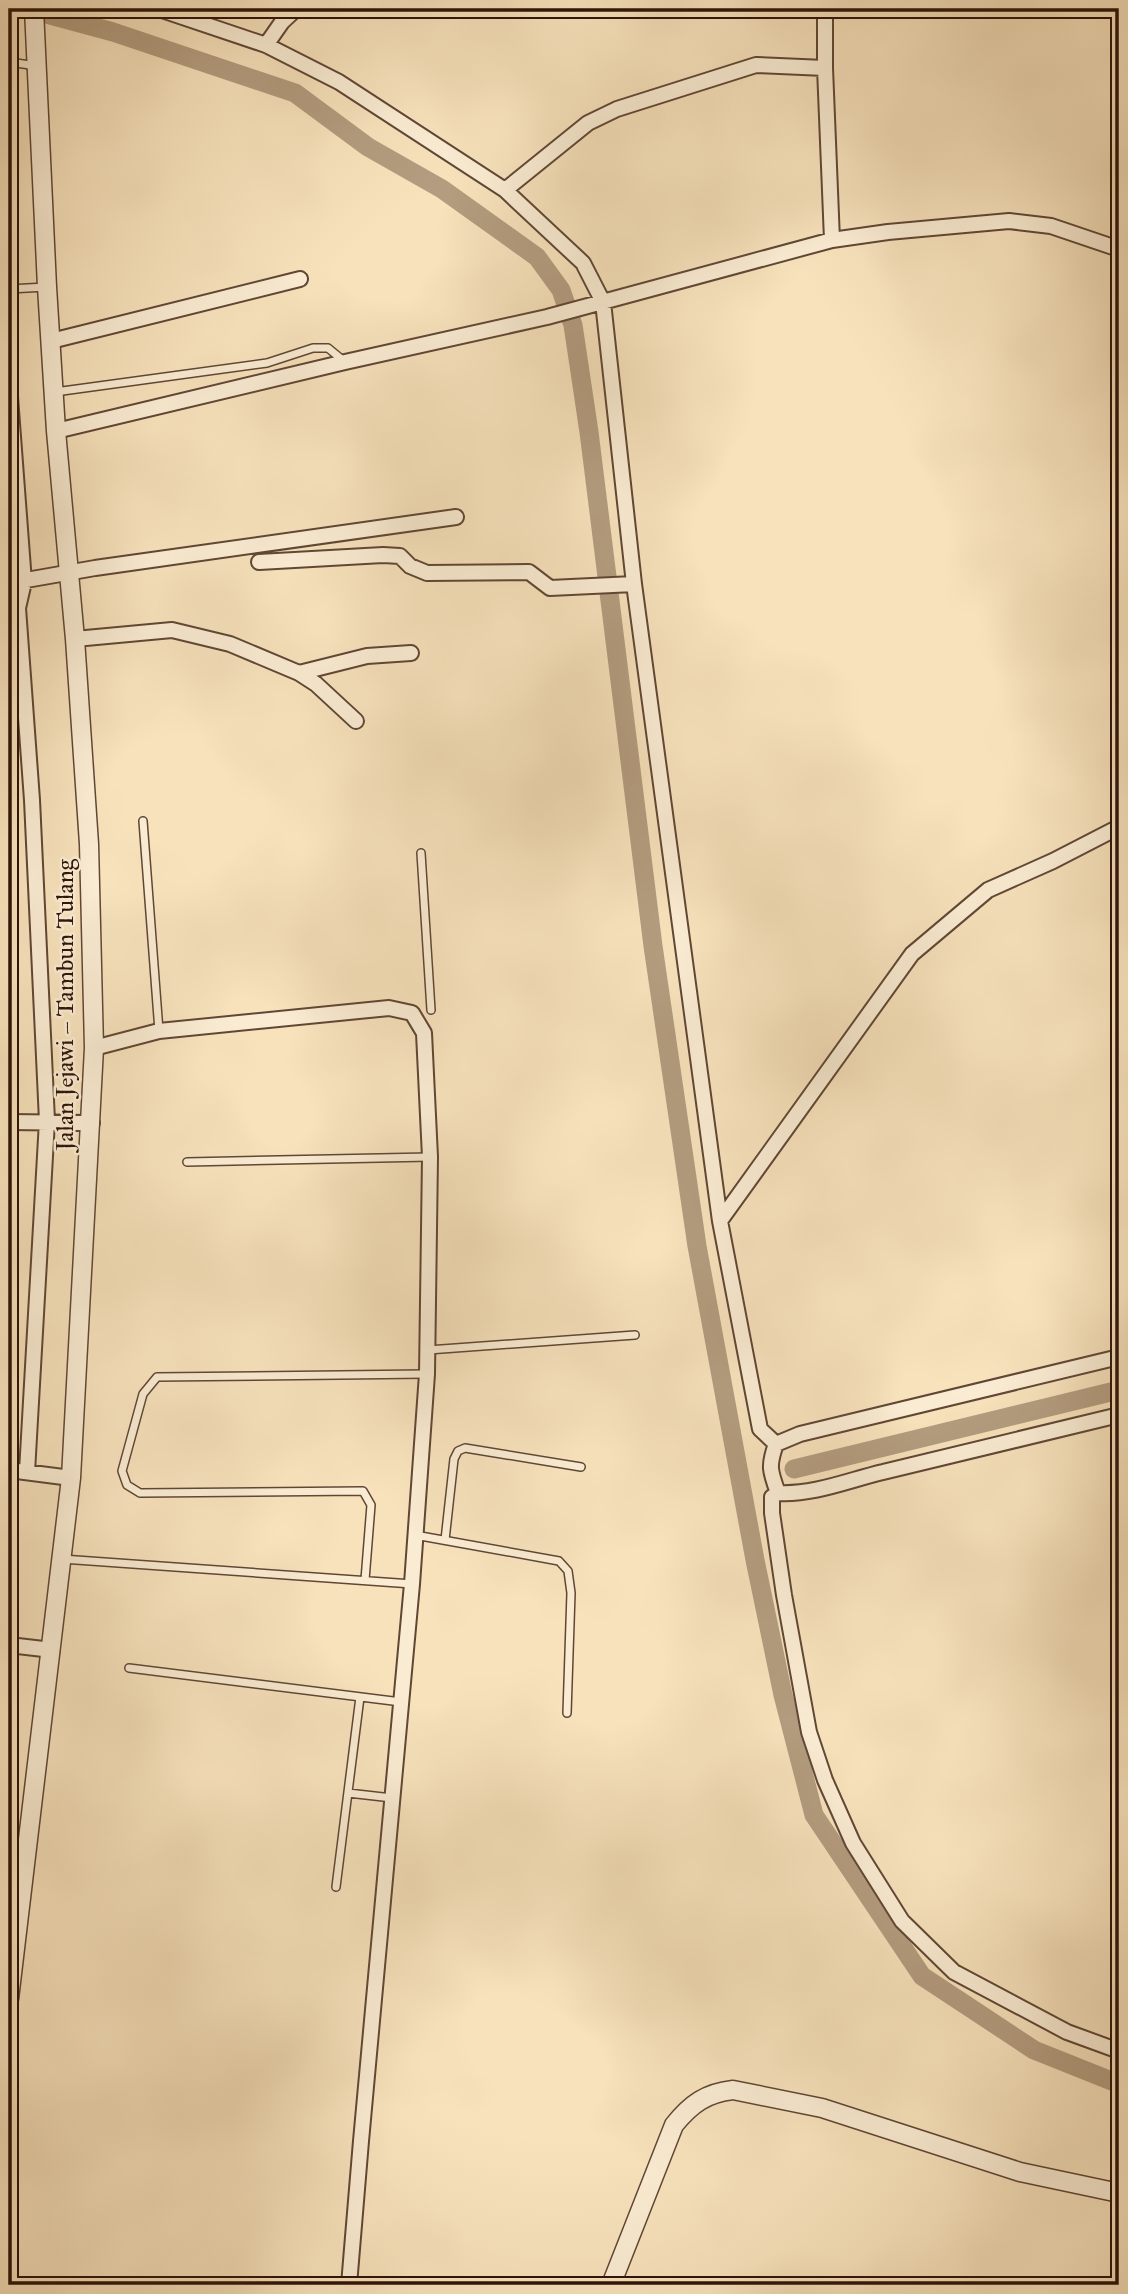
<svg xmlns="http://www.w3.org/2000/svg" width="1128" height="2294" font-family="'IM FELL Great Primer',serif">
<rect width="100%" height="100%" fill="#f7e2bc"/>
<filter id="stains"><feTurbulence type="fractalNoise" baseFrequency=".00286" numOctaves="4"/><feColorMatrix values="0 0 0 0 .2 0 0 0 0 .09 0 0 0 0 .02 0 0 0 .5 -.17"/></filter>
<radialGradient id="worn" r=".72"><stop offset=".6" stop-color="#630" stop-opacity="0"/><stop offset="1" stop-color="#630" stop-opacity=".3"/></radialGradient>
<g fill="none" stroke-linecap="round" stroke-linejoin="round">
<path stroke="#b39c7f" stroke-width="19" d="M 28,9 L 113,32 L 295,93 L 368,147 L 442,189 L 537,257 L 561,290 L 573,325 L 589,432 L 653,946 L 697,1246 L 755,1560 L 783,1695 L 814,1815 L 922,1976 L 1034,2050 L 1119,2084
M 794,1469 L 1119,1390"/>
<defs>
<path id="service" d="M 9,62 L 37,66
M 9,289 L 46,287
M 55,392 L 267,363 L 313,348 L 328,348 L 345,362
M 143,821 L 159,1031
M 421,853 L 431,1010
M 187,1162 L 430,1157
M 428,1350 L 635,1335
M 415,1535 L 559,1561 L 568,1571 L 571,1593 L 567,1713
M 445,1540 L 454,1459 L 458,1451 L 465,1448 L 581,1467
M 62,1559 L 412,1584
M 365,1580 L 371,1505 L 363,1491 L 140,1493 L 127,1485 L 122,1471 L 143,1394 L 157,1377 L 426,1374
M 129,1668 L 401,1702
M 348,1793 L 392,1798
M 336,1887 L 360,1697"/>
<path id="minor" d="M 159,9 L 266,45 L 339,82 L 505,190 L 583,263 L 603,302 L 634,584 L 720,1221 L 760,1429 L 776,1444
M 825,9 L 825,68 L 832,240
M 266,45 L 282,22 L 296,9
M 505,190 L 588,123 L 617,109 L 756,65 L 825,68
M 51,341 L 300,279
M 9,384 L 24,582 L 18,608 L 32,800 L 47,1121 L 27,1472
M 56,431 L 345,362 L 547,317 L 832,240 L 888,232 L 1009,221 L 1051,226 L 1119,249
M 259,562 L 383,555 L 400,556 L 410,566 L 427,573 L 529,572 L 550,588 L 634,584
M 9,583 L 95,568 L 456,517
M 75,639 L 172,630 L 230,644 L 299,673 L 316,684 L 356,721
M 299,673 L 367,656 L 411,653
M 94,1048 L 159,1031 L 389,1008 L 412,1013 L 424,1033 L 430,1157 L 427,1374 L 412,1584 L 361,2141 L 349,2285
M 9,1122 L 92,1123
M 720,1221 L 912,954 L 988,890 L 1053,861 L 1119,827
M 776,1444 C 768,1466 770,1471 778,1493 C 814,1495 849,1480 883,1472 C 962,1453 1041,1434 1119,1415
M 776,1444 L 800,1434 L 1119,1357
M 9,1470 L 71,1478
M 778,1493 L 772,1497 L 772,1513 L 784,1595 L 809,1732 L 825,1780 L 853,1843 L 902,1921 L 954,1972 L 1067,2032 L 1119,2051
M 9,1645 L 52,1650"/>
<path id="tertiary" d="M 9,1999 L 71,1478 L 94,1048 L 89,844 L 75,639 L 56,431 L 47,287 L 34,9
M 611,2285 L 674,2125 C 691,2104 706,2093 733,2090 L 822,2108 L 1020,2172 L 1119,2193"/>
</defs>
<use href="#service" stroke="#604735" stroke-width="10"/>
<use href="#minor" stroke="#604735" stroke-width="18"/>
<use href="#tertiary" stroke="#604735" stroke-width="21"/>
<use href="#service" stroke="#faecd3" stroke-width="7"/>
<use href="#minor" stroke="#faecd3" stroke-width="14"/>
<use href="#tertiary" stroke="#faecd3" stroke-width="18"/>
</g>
<g text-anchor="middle" stroke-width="5" stroke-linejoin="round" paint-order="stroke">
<g font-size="24" fill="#2e1308" stroke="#faecd3">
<text transform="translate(65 1005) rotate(-90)" y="8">Jalan Jejawi – Tambun Tulang</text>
</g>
</g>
<rect width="1128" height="2294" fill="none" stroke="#f7e2bc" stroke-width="35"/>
<rect x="10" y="10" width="1107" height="2273" fill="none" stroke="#2e1308" stroke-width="3.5"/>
<rect x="18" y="18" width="1093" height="2259" fill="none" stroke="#2e1308" stroke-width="2"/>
<rect width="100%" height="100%" filter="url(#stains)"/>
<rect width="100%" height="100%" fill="url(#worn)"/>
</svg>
